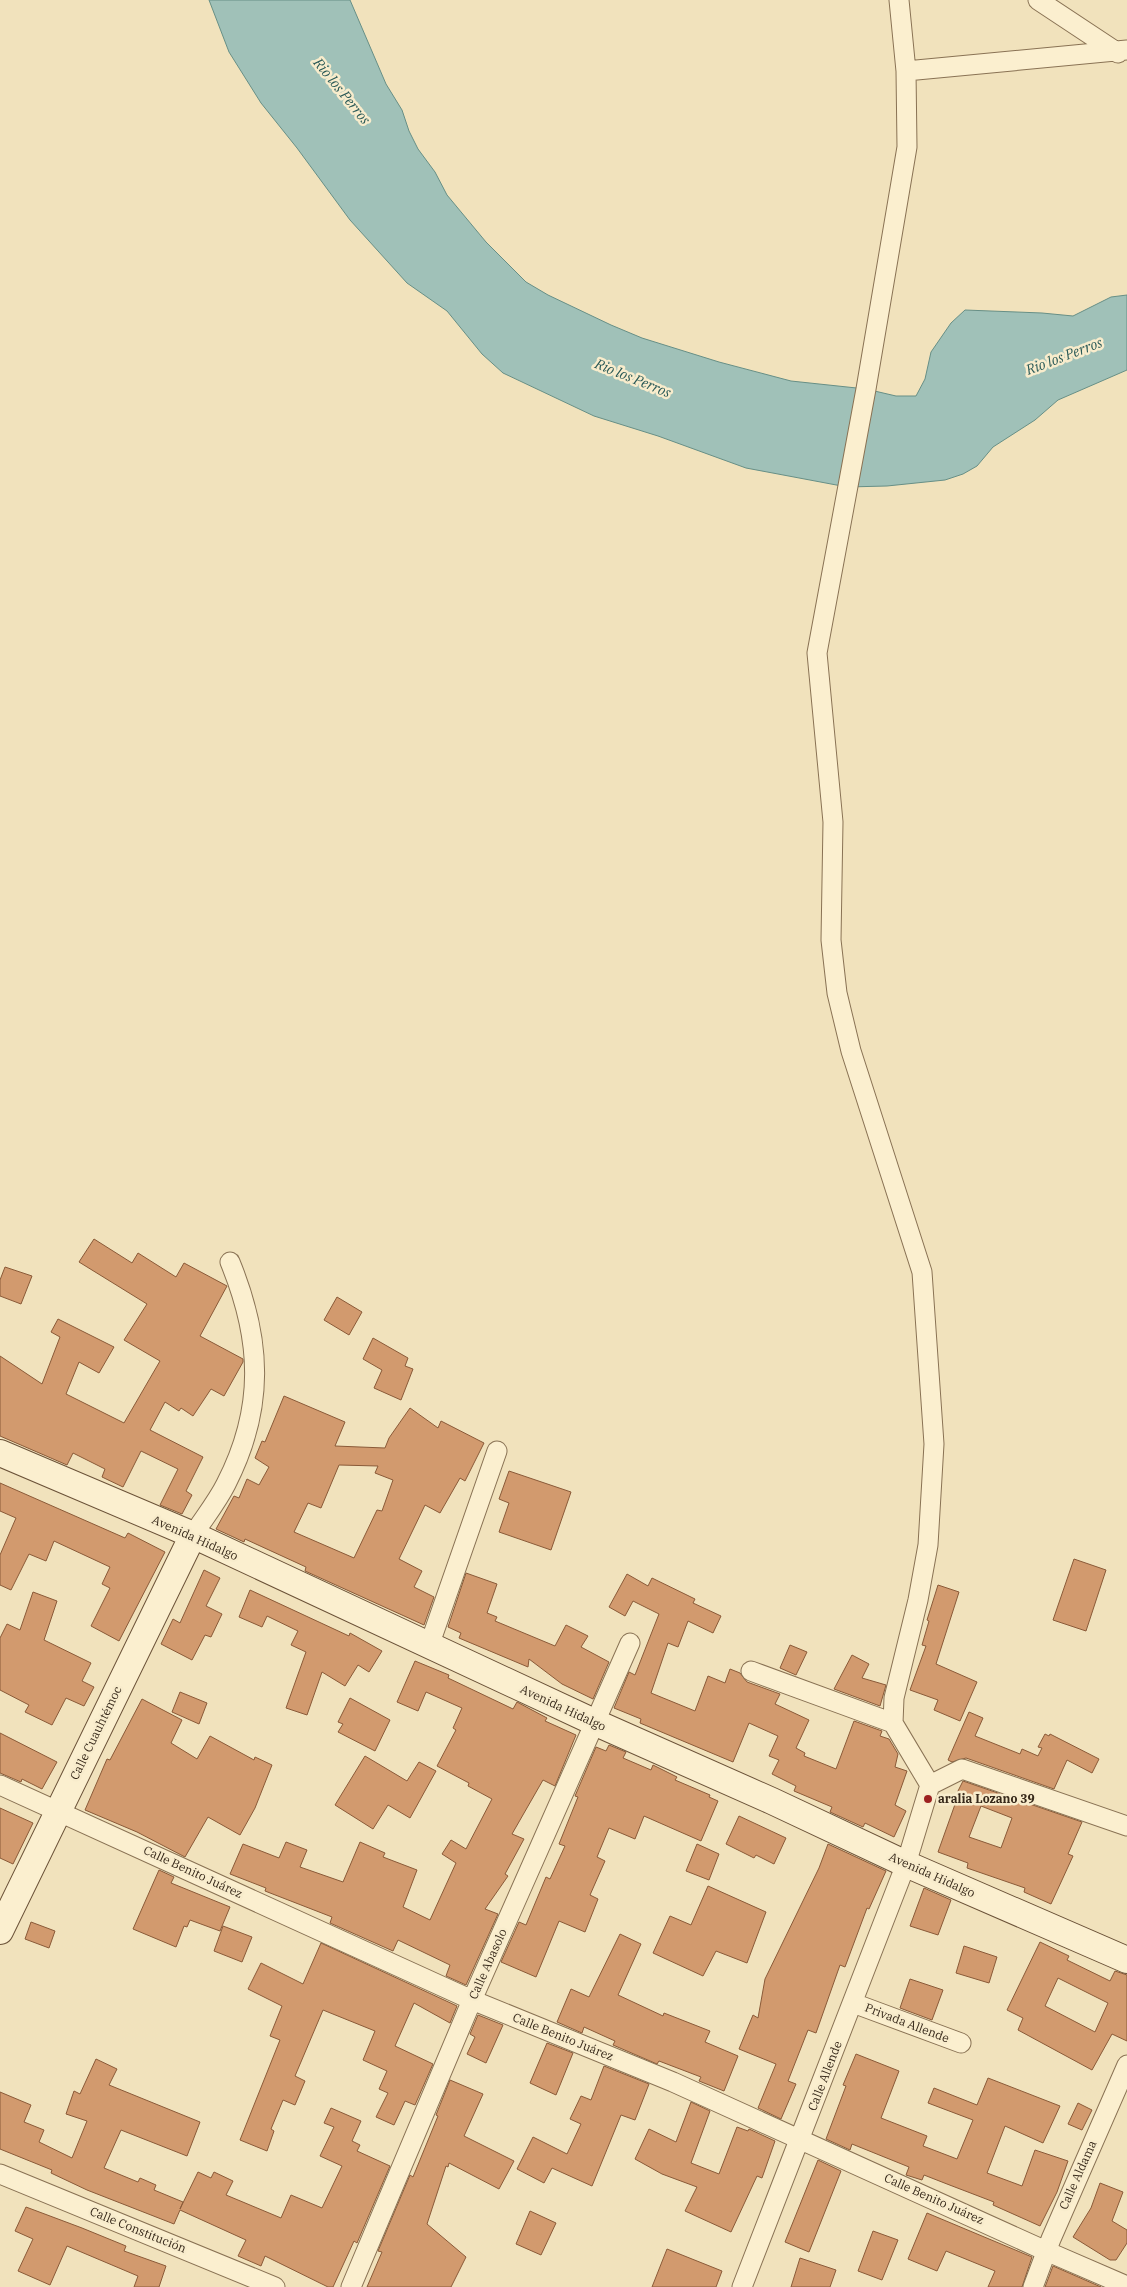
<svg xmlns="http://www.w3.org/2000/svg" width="1127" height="2287" font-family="'IBM Plex Serif',serif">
<rect width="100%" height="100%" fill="#f1e2bc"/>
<path fill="#a0c1b8" stroke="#678f86" d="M 209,0 L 350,0 L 386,84 L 402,110 L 409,131 L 418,149 L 435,172 L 447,195 L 486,242 L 526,282 L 548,295 L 611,325 L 642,338 L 719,362 L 791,381 L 866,389 L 896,396 L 916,396 L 925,379 L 931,352 L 951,323 L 965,310 L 1042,313 L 1073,316 L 1111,297 L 1127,295 L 1127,370 L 1058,400 L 1035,420 L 993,447 L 977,466 L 963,474 L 945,480 L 887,486 L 847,487 L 746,468 L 658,436 L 594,416 L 503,373 L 482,354 L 447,311 L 407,283 L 350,220 L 297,148 L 261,103 L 229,52 Z"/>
<path fill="#d29a6e" stroke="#8a5a38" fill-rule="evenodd" d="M 94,1239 L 132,1263 L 138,1253 L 176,1277 L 184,1263 L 227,1286 L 200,1336 L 243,1359 L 243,1362 L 224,1396 L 211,1389 L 193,1416 L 181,1408 L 179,1411 L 165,1402 L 150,1430 L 203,1457 L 186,1491 L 192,1495 L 182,1514 L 160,1505 L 178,1469 L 141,1451 L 123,1487 L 102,1477 L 105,1469 L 73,1453 L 67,1465 L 0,1436 L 0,1356 L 42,1384 L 60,1337 L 51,1332 L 58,1319 L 114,1347 L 99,1373 L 79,1362 L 66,1394 L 124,1423 L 160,1361 L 124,1340 L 147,1304 L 79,1262 Z
M 5,1267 L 32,1276 L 21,1304 L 0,1296 L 0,1280 Z
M 337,1297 L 362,1312 L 349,1335 L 324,1320 Z
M 373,1338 L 408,1358 L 405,1366 L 413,1369 L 401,1400 L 374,1388 L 382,1370 L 363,1359 Z
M 284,1396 L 345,1422 L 335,1446 L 385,1448 L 389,1438 L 410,1408 L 438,1428 L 441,1421 L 484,1443 L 465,1481 L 460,1478 L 440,1513 L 425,1505 L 399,1559 L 422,1571 L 414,1587 L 434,1597 L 424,1625 L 305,1571 L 306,1567 L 245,1539 L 244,1542 L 216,1529 L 234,1496 L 239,1498 L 247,1479 L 259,1485 L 269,1467 L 255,1458 L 262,1441 L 265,1442 ZM 339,1465 L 378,1466 L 375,1473 L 393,1480 L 382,1511 L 377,1510 L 354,1558 L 294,1532 L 308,1503 L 321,1508 Z
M 509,1471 L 571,1492 L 551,1550 L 499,1532 L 509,1503 L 499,1499 Z
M 0,1483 L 125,1538 L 128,1533 L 165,1552 L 119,1641 L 91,1626 L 110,1588 L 102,1584 L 110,1567 L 54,1541 L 46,1561 L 29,1554 L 11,1590 L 0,1585 L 0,1555 L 16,1518 L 0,1511 Z
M 1074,1559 L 1106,1570 L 1086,1631 L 1053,1620 Z
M 204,1570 L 220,1578 L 206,1606 L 222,1614 L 211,1637 L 205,1635 L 192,1660 L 161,1644 L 173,1619 L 180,1623 Z
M 466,1573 L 497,1584 L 487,1613 L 497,1617 L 495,1621 L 555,1646 L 566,1625 L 588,1636 L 581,1647 L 609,1662 L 593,1699 L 562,1684 L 529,1659 L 528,1667 L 459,1638 L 461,1633 L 448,1627 Z
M 627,1574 L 648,1586 L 652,1578 L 695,1599 L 693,1603 L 721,1616 L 713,1633 L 688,1621 L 678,1647 L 668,1643 L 651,1693 L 695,1711 L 708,1676 L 725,1683 L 730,1669 L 740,1673 L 747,1682 L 780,1694 L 775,1704 L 809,1720 L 796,1748 L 805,1753 L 804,1756 L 836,1769 L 854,1721 L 882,1731 L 880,1736 L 889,1739 L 898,1754 L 895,1767 L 907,1771 L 895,1805 L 906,1811 L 894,1837 L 865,1823 L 863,1827 L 830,1812 L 832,1807 L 794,1791 L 796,1786 L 772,1774 L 779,1760 L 769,1756 L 778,1736 L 749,1723 L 733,1762 L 640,1723 L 641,1719 L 614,1708 L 629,1672 L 635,1675 L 659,1614 L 633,1601 L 625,1616 L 609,1607 Z
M 938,1585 L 959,1592 L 936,1664 L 977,1682 L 960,1721 L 934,1710 L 938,1700 L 910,1690 L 926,1646 L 922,1645 L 929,1621 L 927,1620 Z
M 250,1590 L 349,1636 L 350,1633 L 382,1651 L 369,1672 L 358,1665 L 345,1686 L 322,1672 L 307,1715 L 286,1708 L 306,1652 L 291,1645 L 298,1631 L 267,1616 L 262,1627 L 239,1617 Z
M 33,1592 L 57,1601 L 44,1640 L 91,1663 L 82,1681 L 94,1687 L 84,1706 L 66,1698 L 52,1725 L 25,1712 L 29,1705 L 0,1690 L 0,1638 L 7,1624 L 20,1630 Z
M 790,1645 L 807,1652 L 796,1675 L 780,1668 Z
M 852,1655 L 869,1664 L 862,1678 L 886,1685 L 880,1706 L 834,1689 Z
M 415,1661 L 449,1675 L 448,1678 L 513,1709 L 517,1702 L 547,1718 L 545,1721 L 576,1735 L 555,1786 L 543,1780 L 512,1834 L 524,1839 L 505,1874 L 508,1876 L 485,1909 L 498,1914 L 466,1985 L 446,1976 L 450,1965 L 398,1940 L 393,1951 L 330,1923 L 332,1917 L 265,1891 L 266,1888 L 230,1874 L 243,1844 L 279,1858 L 286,1842 L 307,1850 L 300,1867 L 343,1882 L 360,1842 L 385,1853 L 383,1857 L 417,1870 L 403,1907 L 430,1920 L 456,1863 L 442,1854 L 451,1840 L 466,1849 L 492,1799 L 468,1786 L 469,1783 L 437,1766 L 456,1730 L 453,1728 L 462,1708 L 426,1692 L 418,1711 L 397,1702 Z
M 180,1692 L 207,1703 L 199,1724 L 172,1712 Z
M 350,1698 L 390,1720 L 375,1751 L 338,1732 L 343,1724 L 338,1722 Z
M 142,1699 L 182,1720 L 171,1743 L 197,1759 L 210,1736 L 254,1760 L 255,1757 L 272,1765 L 255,1808 L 240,1835 L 208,1817 L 185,1857 L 137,1832 L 85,1810 L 107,1759 L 110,1760 Z
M 969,1712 L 983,1718 L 975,1736 L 1020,1754 L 1022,1749 L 1038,1756 L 1042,1748 L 1038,1747 L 1045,1734 L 1049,1736 L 1050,1734 L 1099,1759 L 1092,1773 L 1067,1760 L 1054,1789 L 966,1758 L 952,1762 L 948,1760 Z
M 0,1733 L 57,1762 L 42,1789 L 22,1779 L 21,1782 L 0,1773 Z
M 609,1745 L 626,1752 L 623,1758 L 651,1770 L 653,1765 L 677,1777 L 675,1780 L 710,1795 L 709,1797 L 718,1801 L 701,1841 L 644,1816 L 635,1839 L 609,1828 L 597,1857 L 605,1861 L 590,1895 L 598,1899 L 585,1932 L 559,1921 L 536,1977 L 501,1962 L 519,1922 L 526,1925 L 546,1877 L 550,1879 L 565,1846 L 559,1844 L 578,1797 L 575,1796 L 596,1747 L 606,1751 Z
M 365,1756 L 407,1781 L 419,1762 L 436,1771 L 410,1818 L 388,1805 L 373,1829 L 335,1805 Z
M 963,1781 L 1082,1822 L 1068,1854 L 1073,1856 L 1051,1904 L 1024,1892 L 1025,1888 L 967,1868 L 968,1863 L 938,1852 L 958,1796 L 956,1795 ZM 981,1806 L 1012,1818 L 1001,1848 L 969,1837 Z
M 0,1808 L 33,1823 L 13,1864 L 0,1858 Z
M 739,1816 L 786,1838 L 774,1864 L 756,1855 L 754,1858 L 726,1844 Z
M 697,1844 L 719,1854 L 709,1880 L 686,1871 Z
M 828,1844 L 886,1871 L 869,1909 L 867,1908 L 845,1967 L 840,1965 L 816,2033 L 808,2030 L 788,2081 L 796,2084 L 781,2119 L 758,2108 L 776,2064 L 739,2049 L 753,2015 L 758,2018 L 765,1979 L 819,1868 Z
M 159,1870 L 174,1877 L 171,1883 L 230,1907 L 220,1931 L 190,1920 L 187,1927 L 184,1926 L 176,1947 L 133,1929 Z
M 708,1886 L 766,1912 L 747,1963 L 716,1951 L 703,1976 L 653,1953 L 670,1916 L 691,1925 Z
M 924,1888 L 951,1900 L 938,1935 L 910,1926 Z
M 31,1922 L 55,1931 L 49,1948 L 25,1939 Z
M 223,1926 L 252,1937 L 242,1962 L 214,1951 Z
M 620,1934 L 641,1944 L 618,1995 L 663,2016 L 664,2013 L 710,2031 L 705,2042 L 738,2056 L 724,2091 L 699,2081 L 701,2077 L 659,2061 L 657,2064 L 613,2045 L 615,2041 L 584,2027 L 582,2033 L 557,2022 L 571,1989 L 589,1997 Z
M 1040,1942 L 1069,1956 L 1067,1960 L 1110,1981 L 1115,1971 L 1127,1975 L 1127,2041 L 1112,2034 L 1092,2070 L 1018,2030 L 1023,2018 L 1007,2010 ZM 1058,1978 L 1108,2003 L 1095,2032 L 1045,2006 Z
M 321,1943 L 457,2006 L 450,2023 L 414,2003 L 395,2046 L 433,2064 L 415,2105 L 405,2101 L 394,2125 L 376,2117 L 388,2093 L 379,2089 L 387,2071 L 363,2060 L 375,2031 L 323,2010 L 295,2076 L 305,2081 L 295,2105 L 283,2100 L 271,2129 L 274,2131 L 267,2151 L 240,2140 L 280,2040 L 270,2036 L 282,2006 L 248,1989 L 261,1963 L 303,1984 Z
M 964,1946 L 997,1957 L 989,1983 L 956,1973 Z
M 910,1979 L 943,1990 L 932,2020 L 900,2008 Z
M 478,2015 L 503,2025 L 486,2063 L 467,2054 L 475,2037 L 470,2034 Z
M 547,2043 L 573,2053 L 556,2095 L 530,2083 Z
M 856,2054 L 899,2071 L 881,2118 L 927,2136 L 923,2146 L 957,2159 L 973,2120 L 928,2103 L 934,2088 L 977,2105 L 988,2078 L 1060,2106 L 1043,2143 L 1005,2126 L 987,2173 L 1022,2186 L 1035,2150 L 1068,2161 L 1057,2192 L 1040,2226 L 993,2205 L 994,2202 L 947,2184 L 924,2175 L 922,2180 L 906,2175 L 909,2167 L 852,2144 L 850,2150 L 826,2139 L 846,2086 L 843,2085 Z
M 96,2059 L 117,2069 L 109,2085 L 200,2122 L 187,2156 L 121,2130 L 104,2168 L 138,2182 L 140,2178 L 156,2185 L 154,2190 L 183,2202 L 180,2209 L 198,2172 L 211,2178 L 214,2172 L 233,2181 L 226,2195 L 281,2218 L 291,2195 L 322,2208 L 342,2166 L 320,2156 L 334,2127 L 324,2123 L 331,2108 L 361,2121 L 352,2141 L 360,2145 L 357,2151 L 390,2166 L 357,2243 L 354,2241 L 333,2287 L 328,2287 L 265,2256 L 261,2266 L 238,2256 L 246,2240 L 180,2210 L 174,2224 L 87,2190 L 51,2173 L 52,2170 L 0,2149 L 0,2092 L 31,2105 L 24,2122 L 44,2130 L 39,2142 L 72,2158 L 87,2121 L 66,2114 L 74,2091 L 80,2094 Z
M 604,2066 L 649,2084 L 635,2120 L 621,2115 L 592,2186 L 552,2168 L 544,2183 L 517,2169 L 533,2137 L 567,2154 L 581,2124 L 570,2119 L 581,2096 L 591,2100 Z
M 450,2080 L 483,2094 L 464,2136 L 514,2161 L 499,2189 L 449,2163 L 448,2167 L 446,2166 L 427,2224 L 466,2257 L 451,2287 L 367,2287 L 382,2252 L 378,2251 L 410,2175 L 413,2177 L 438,2116 L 436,2115 Z
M 691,2102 L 710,2111 L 691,2163 L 719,2174 L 737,2127 L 748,2131 L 749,2129 L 775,2141 L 762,2178 L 757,2176 L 731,2232 L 685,2211 L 697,2187 L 662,2174 L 635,2159 L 649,2129 L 676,2142 Z
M 1078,2103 L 1092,2110 L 1082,2130 L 1068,2124 Z
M 818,2160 L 841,2171 L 809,2252 L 785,2242 Z
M 1100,2183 L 1123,2192 L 1112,2221 L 1127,2230 L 1127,2243 L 1116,2260 L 1110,2260 L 1073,2237 L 1091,2208 Z
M 26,2207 L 82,2228 L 126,2246 L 124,2251 L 166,2266 L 159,2287 L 134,2287 L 138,2276 L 67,2246 L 50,2285 L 18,2271 L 33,2239 L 15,2231 Z
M 530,2211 L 556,2223 L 541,2255 L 516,2244 Z
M 927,2213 L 1032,2257 L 1022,2287 L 988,2287 L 995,2271 L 946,2251 L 937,2271 L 908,2259 Z
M 873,2231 L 898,2240 L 882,2280 L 858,2271 Z
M 667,2249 L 722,2271 L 716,2287 L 652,2287 Z
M 800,2258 L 836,2270 L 830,2287 L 791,2287 Z
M 1053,2266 L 1101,2287 L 1045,2287 Z"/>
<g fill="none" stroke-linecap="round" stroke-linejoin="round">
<defs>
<path id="street" d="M 899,0 L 906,71 L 907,147 L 866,389 L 817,653 L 833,822 L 831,940 L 837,993 L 851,1051 L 922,1272 L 934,1444 L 928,1545 L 918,1600 L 894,1698 L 893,1723 L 930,1785
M 1038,0 L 1118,53
M 906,71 L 1127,50
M 193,1535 C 204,1518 217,1502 226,1484 C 265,1408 262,1340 230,1262
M 429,1646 L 497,1451
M 751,1671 L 893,1723
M 0,1785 L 472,2000 L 673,2082 L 1046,2251 L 1127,2286
M 853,2003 L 961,2043
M 0,2174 L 275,2287
M 351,2287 L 472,2000 L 630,1643
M 742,2287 L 906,1864 L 930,1785 L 962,1769 L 1127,1826
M 1033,2287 L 1051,2239 L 1127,2065"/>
<path id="secondary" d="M 0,1453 L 193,1535 L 594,1722 L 772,1801 L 906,1864 L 1127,1960
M 0,1931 L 193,1535"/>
</defs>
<use href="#street" stroke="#897254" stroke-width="21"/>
<use href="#secondary" stroke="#6b5238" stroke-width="28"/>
<use href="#street" stroke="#fbefcf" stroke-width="19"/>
<use href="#secondary" stroke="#fbefcf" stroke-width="26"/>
</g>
<circle fill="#9d2120" stroke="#f8eccc" stroke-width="2" cx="928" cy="1799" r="5"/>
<g text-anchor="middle" stroke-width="5" stroke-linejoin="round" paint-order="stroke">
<g font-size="12" fill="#37291a" stroke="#f8eccc">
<text transform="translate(195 1538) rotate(24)" y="4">Avenida Hidalgo</text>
<text transform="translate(563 1708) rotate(25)" y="4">Avenida Hidalgo</text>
<text transform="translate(96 1733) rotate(-64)" y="4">Calle Cuauhtémoc</text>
<text transform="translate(193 1872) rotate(25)" y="4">Calle Benito Juárez</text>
<text transform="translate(932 1875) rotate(24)" y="4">Avenida Hidalgo</text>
<text transform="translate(488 1964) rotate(-66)" y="4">Calle Abasolo</text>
<text transform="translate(907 2023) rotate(21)" y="4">Privada Allende</text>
<text transform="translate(563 2037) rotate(22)" y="4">Calle Benito Juárez</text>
<text transform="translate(825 2076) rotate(-69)" y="4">Calle Allende</text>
<text transform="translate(1078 2175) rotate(-66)" y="4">Calle Aldama</text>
<text transform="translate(934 2199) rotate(24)" y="4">Calle Benito Juárez</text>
<text transform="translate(138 2230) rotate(22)" y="4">Calle Constitución</text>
</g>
<g font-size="12" font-weight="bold" fill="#37291a" stroke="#f8eccc" text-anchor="start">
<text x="938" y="1803">aralia Lozano 39</text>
</g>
<g font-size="14" font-style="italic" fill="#285856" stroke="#f8eccc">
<text transform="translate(342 91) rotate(51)" y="5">Rio los Perros</text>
<text transform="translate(1064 356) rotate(-21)" y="5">Rio los Perros</text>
<text transform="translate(633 378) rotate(22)" y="5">Rio los Perros</text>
</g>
</g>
</svg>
